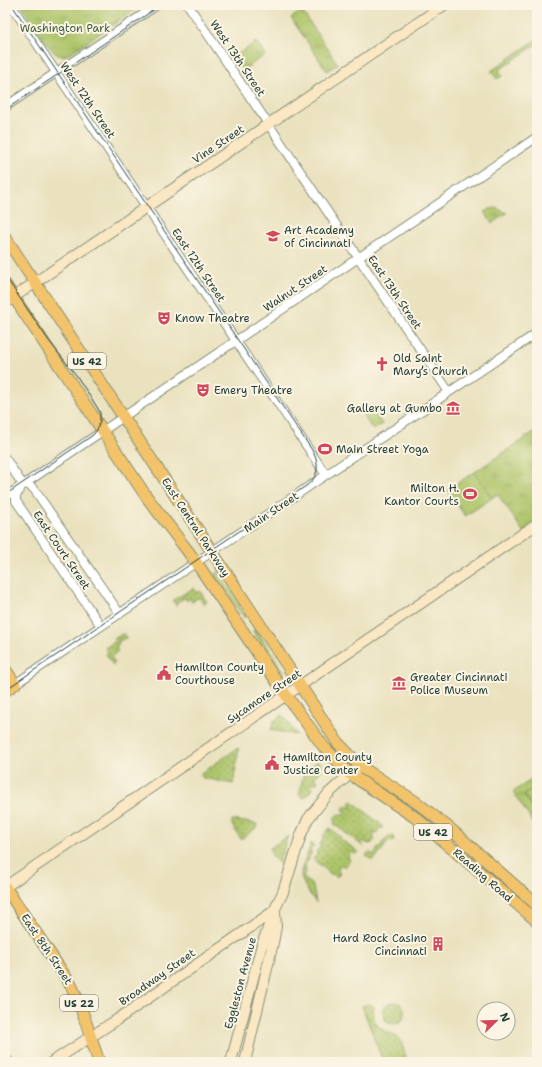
<svg xmlns="http://www.w3.org/2000/svg" width="542" height="1067" font-family="'Shantell Sans',sans-serif">
<defs>
<pattern id="grass-dots" width="8" height="8" patternUnits="userSpaceOnUse"><rect width="8" height="8" fill="#adc469"/><path d="M2 2h.1M6 6h.1" fill="none" stroke="#8ca057" stroke-width="1.8" stroke-linecap="round"/></pattern>
<pattern id="park-tufts" width="24" height="20" patternUnits="userSpaceOnUse"><rect width="24" height="20" fill="#adc469"/><path d="M3 7l-1-3M5 7V3M7 7l1-3M15 17l-1-3M17 17v-4M19 17l1-3" fill="none" stroke="#8ca057"/></pattern>
</defs>
<rect width="100%" height="100%" fill="#fcf5e5"/>
<filter id="ink" filterUnits="userSpaceOnUse"><feTurbulence type="fractalNoise" baseFrequency=".025" numOctaves="2"/><feDisplacementMap in="SourceGraphic" scale="8" xChannelSelector="R" yChannelSelector="G"/><feConvolveMatrix kernelMatrix="1 2 1 2 8 2 1 2 1" color-interpolation-filters="sRGB"/></filter>
<filter id="wash" filterUnits="userSpaceOnUse"><feTurbulence type="fractalNoise" baseFrequency=".012" numOctaves="4" result="noise"/><feDisplacementMap in="SourceGraphic" scale="16" xChannelSelector="R" yChannelSelector="G"/><feGaussianBlur stdDeviation="0.9" result="paint"/><feColorMatrix in="noise" values="0 0 0 0 0 0 0 0 0 0 0 0 0 0 0 0 0 1.4 0 .05"/><feComposite in="paint" operator="in"/></filter>
<g filter="url(#wash)">
<rect width="100%" height="100%" fill="#eae2bf"/>
<path fill="url(#grass-dots)" stroke="#66804e" d="M 537,39 L 537,44 L 499,70 L 502,76 L 497,79 L 491,71 Z
M 218,572 L 247,616 L 244,618 L 214,575 Z
M 194,588 L 197,593 L 200,591 L 207,602 L 204,604 L 199,597 L 192,602 L 190,598 L 187,601 L 186,598 C 181,599 178,601 176,605 L 173,600 Z
M 256,629 L 285,672 L 282,675 L 253,631 Z
M 124,633 L 126,638 L 120,640 L 116,648 L 118,651 L 111,657 L 115,663 L 113,665 L 106,654 L 108,653 L 105,648 L 115,642 L 114,639 Z
M 283,715 L 297,735 L 271,730 L 274,721 Z
M 238,748 L 239,749 L 233,784 L 203,778 L 200,774 Z
M 318,761 L 321,765 L 319,767 L 322,770 L 314,778 L 318,781 L 316,784 L 314,782 L 311,786 L 312,789 L 305,798 L 299,795 L 304,772 Z
M 352,801 L 382,825 L 382,829 L 379,828 L 377,830 L 379,831 L 377,834 L 373,832 L 375,834 L 373,837 L 375,839 L 371,844 L 369,843 L 368,844 L 363,841 L 362,845 L 364,847 L 334,824 L 335,821 L 334,818 L 338,814 L 340,815 L 344,815 L 345,813 L 343,809 L 345,806 L 351,808 L 352,806 L 350,804 Z
M 232,820 L 257,824 L 256,828 L 241,839 L 232,825 Z
M 330,828 L 341,838 L 340,839 L 359,852 L 355,854 L 350,852 L 348,857 L 350,860 L 345,867 L 342,865 L 338,868 L 339,869 L 338,871 L 340,874 L 337,877 L 333,874 L 332,875 L 313,859 L 317,854 L 316,851 L 320,847 L 319,844 L 324,839 L 323,836 L 328,830 L 331,831 L 329,829 Z
M 393,835 L 394,841 L 388,842 L 374,860 L 373,859 L 372,860 L 366,856 L 369,852 L 373,855 L 388,836 Z
M 288,836 L 279,863 C 275,860 270,854 270,848 Z
M 311,843 L 314,846 L 310,852 L 312,853 L 308,858 L 310,859 L 305,864 L 306,873 L 303,877 L 313,886 L 316,903 C 310,893 300,883 301,871 Z
M383 1013a11 11 0 1 1 22 0a11 11 0 1 1-22 0Z
M 369,1004 L 374,1006 C 371,1017 376,1028 387,1032 C 391,1034 395,1034 398,1038 C 404,1044 405,1054 406,1062 L 383,1062 L 362,1006 Z"/>
<path fill="url(#park-tufts)" stroke="#66804e" d="M 21,5 L 142,5 L 72,52 C 69,54 65,57 61,56 C 50,55 27,15 21,5 Z
M 302,11 L 338,64 L 327,71 L 291,18 Z
M 256,42 L 265,55 L 243,70 L 234,57 Z
M 496,208 L 507,213 L 492,223 L 484,212 L 490,209 Z
M 370,406 L 382,424 L 373,430 L 361,412 Z
M 537,430 L 537,524 L 524,533 L 499,496 L 496,495 L 465,516 L 448,490 Z
M 537,776 L 537,822 L 534,824 L 513,792 Z"/>
<path fill="#adc469" stroke="#66804e" d="M 474,472 L 492,498 L 465,516 L 448,490 Z
M 537,786 L 537,813 L 524,795 Z"/>
</g>
<g filter="url(#ink)">
<g fill="none" stroke-linecap="round" stroke-linejoin="round">
<defs>
<path id="tertiary" d="M 11,5 L 326,475
M 188,5 L 449,392
M 5,107 L 157,5
M 5,458 L 23,485
M 23,485 L 27,484 L 34,489 L 120,614
M 21,487 L 16,496 L 16,501 L 101,626
M 5,497 L 537,137
M 15,684 L 537,333"/>
<path id="secondary" d="M 5,303 L 444,5
M 5,887 L 537,524
M 52,1062 L 118,1019 L 274,911
M 231,1062 L 261,948 L 274,911 L 283,892 L 301,835 L 308,819 L 329,793 L 350,774 L 361,767
M 245,1062 L 273,943 L 276,927 L 275,913"/>
<path id="primary" d="M 5,237 L 338,743 L 361,767 L 416,802 L 448,827 L 537,905
M 5,284 L 146,496 L 196,562 L 286,695 L 324,747 L 350,774 L 416,818 L 537,921
M 5,669 L 15,684 L 5,691
M 5,887 L 71,985 L 80,1005 L 99,1062
M 5,1059 L 7,1062"/>
</defs>
<use href="#tertiary" stroke="#84907a" stroke-width="10"/>
<use href="#secondary" stroke="#84907a" stroke-width="12"/>
<use href="#primary" stroke="#84907a" stroke-width="13"/>
<use href="#tertiary" stroke="#fff" stroke-width="8"/>
<use href="#secondary" stroke="#fae7c3" stroke-width="10"/>
<use href="#primary" stroke="#f2c36a" stroke-width="11"/>
<path stroke="#1f3d34" stroke-width="1" d="M 5,110 L 161,5
M 5,276 L 49,341 L 76,375 L 97,407 L 100,413 L 100,421 L 97,430 L 93,435 L 5,495
M 5,690 L 306,486 C 319,477 320,464 312,450 L 12,5"/>
</g>
</g>
<defs>
<symbol id="university-bare" viewBox="-9 -9 18 18"><path d="M0-5L7-2L0 1L-7-2ZM-4 1L0 2.5L4 1V4Q0 6-4 4Z" fill="#d1495b" stroke="#fcf5e5" stroke-width="2.5" paint-order="stroke"/></symbol>
<symbol id="theatre-bare" viewBox="-9 -9 18 18"><path d="M-5-5.5Q0-4 5-5.5V0Q5 5 0 6Q-5 5-5 0ZM-3.3-2.5H-1v1.5H-3.3ZM1-2.5H3.3v1.5H1ZM-2.8 1Q0 5.5 2.8 1Z" fill="#d1495b" stroke="#fcf5e5" stroke-width="2.5" paint-order="stroke"/></symbol>
<symbol id="church-bare" viewBox="-9 -9 18 18"><path d="M-1.2-6h2.4v3.5h3.3v2.4h-3.3V6h-2.4V-.1h-3.3v-2.4h3.3Z" fill="#d1495b" stroke="#fcf5e5" stroke-width="2.5" paint-order="stroke"/></symbol>
<symbol id="museum-bare" viewBox="-9 -9 18 18"><path d="M0-6L6-3V-2H-6V-3ZM-5-1h2V3h-2ZM-1-1h2V3h-2ZM3-1h2V3H3ZM-6 4H6V6H-6Z" fill="#d1495b" stroke="#fcf5e5" stroke-width="2.5" paint-order="stroke"/></symbol>
<symbol id="stadium-bare" viewBox="-9 -9 18 18"><path d="M0-5a6.5 5 0 1 0 0 10a6.5 5 0 1 0 0-10ZM-3.5-1.8h7v3.6h-7Z" fill="#d1495b" stroke="#fcf5e5" stroke-width="2.5" paint-order="stroke"/></symbol>
<symbol id="civic-bare" viewBox="-9 -9 18 18"><path d="M-.6-6.5H3V-4.5H.6V-3L4-1V1h2V6H-6V1h2V-1L-.6-3ZM-1.2 2.5V6h2.4V2.5Z" fill="#d1495b" stroke="#fcf5e5" stroke-width="2.5" paint-order="stroke"/></symbol>
<symbol id="building-bare" viewBox="-9 -9 18 18"><path d="M-4-6H4V6H1V3H-1V6H-4ZM-2.5-4.3h1.7v1.8h-1.7ZM.8-4.3h1.7v1.8H.8ZM-2.5-1h1.7V.8h-1.7ZM.8-1h1.7V.8H.8Z" fill="#d1495b" stroke="#fcf5e5" stroke-width="2.5" paint-order="stroke"/></symbol>
</defs>
<g fill-rule="evenodd">
<use href="#university-bare" x="263" y="226" width="20" height="20"/>
<use href="#theatre-bare" x="154" y="308" width="20" height="20"/>
<use href="#church-bare" x="372" y="354" width="20" height="20"/>
<use href="#theatre-bare" x="193" y="380" width="20" height="20"/>
<use href="#museum-bare" x="443" y="398" width="20" height="20"/>
<use href="#stadium-bare" x="315" y="439" width="20" height="20"/>
<use href="#stadium-bare" x="460" y="484" width="20" height="20"/>
<use href="#civic-bare" x="154" y="663" width="20" height="20"/>
<use href="#museum-bare" x="389" y="673" width="20" height="20"/>
<use href="#civic-bare" x="262" y="753" width="20" height="20"/>
<use href="#building-bare" x="428" y="934" width="20" height="20"/>
</g>
<g text-anchor="middle" stroke-width="4" stroke-linejoin="round" paint-order="stroke">
<g fill="#fcf5e5" stroke="#617469" stroke-width="1">
<rect x="68" y="353" width="38" height="16" rx="3"/>
<rect x="414" y="824" width="38" height="16" rx="3"/>
<rect x="60" y="995" width="38" height="16" rx="3"/>
</g>
<g font-size="10" font-weight="bold" fill="#1f3d34">
<text x="87" y="365">US 42</text>
<text x="433" y="836">US 42</text>
<text x="79" y="1007">US 22</text>
</g>
<g font-size="11" fill="#425f41" stroke="#fcf5e5">
<text x="65" y="32">Washington Park</text>
</g>
<g font-size="11" fill="#1f3d34" stroke="#fcf5e5">
<text transform="translate(238 58) rotate(56)" y="4">West 13th Street</text>
<text transform="translate(88 100) rotate(56)" y="4">West 12th Street</text>
<text transform="translate(218 144) rotate(-34)" y="4">Vine Street</text>
<text transform="translate(199 265) rotate(56)" y="4">East 12th Street</text>
<text transform="translate(295 288) rotate(-34)" y="4">Walnut Street</text>
<text transform="translate(395 292) rotate(56)" y="4">East 13th Street</text>
<text transform="translate(271 512) rotate(-34)" y="4">Main Street</text>
<text transform="translate(196 527) rotate(57)" y="4">East Central Parkway</text>
<text transform="translate(62 550) rotate(56)" y="4">East Court Street</text>
<text transform="translate(264 696) rotate(-34)" y="4">Sycamore Street</text>
<text transform="translate(483 875) rotate(41)" y="4">Reading Road</text>
<text transform="translate(47 949) rotate(56)" y="4">East 8th Street</text>
<text transform="translate(157 977) rotate(-35)" y="4">Broadway Street</text>
<text transform="translate(240 983) rotate(-75)" y="4">Eggleston Avenue</text>
</g>
<g font-size="11" fill="#1f3d34" stroke="#fcf5e5" text-anchor="start">
<text x="284" y="234">Art Academy<tspan x="284" dy="13">of Cincinnati</tspan></text>
<text x="175" y="322">Know Theatre</text>
<text x="393" y="362">Old Saint<tspan x="393" dy="13">Mary’s Church</tspan></text>
<text x="214" y="394">Emery Theatre</text>
<text x="442" y="412" text-anchor="end">Gallery at Gumbo</text>
<text x="336" y="453">Main Street Yoga</text>
<text x="459" y="492" text-anchor="end">Milton H.<tspan x="459" dy="13">Kantor Courts</tspan></text>
<text x="175" y="671">Hamilton County<tspan x="175" dy="13">Courthouse</tspan></text>
<text x="410" y="681">Greater Cincinnati<tspan x="410" dy="13">Police Museum</tspan></text>
<text x="283" y="761">Hamilton County<tspan x="283" dy="13">Justice Center</tspan></text>
<text x="427" y="942" text-anchor="end">Hard Rock Casino<tspan x="427" dy="13">Cincinnati</tspan></text>
</g>
</g>
<rect width="542" height="1067" fill="none" stroke="#fcf5e5" stroke-width="20"/>
<g transform="translate(496 1021) rotate(67)"><circle r="19" fill="#fcf5e5" stroke="#a4ab9e"/>
<path d="M0-3L7 15L0 10L-7 15Z" fill="#d1495b"/>
<text y="-6" font-size="11" font-weight="bold" text-anchor="middle" fill="#1f3d34">N</text>
</g>
</svg>
